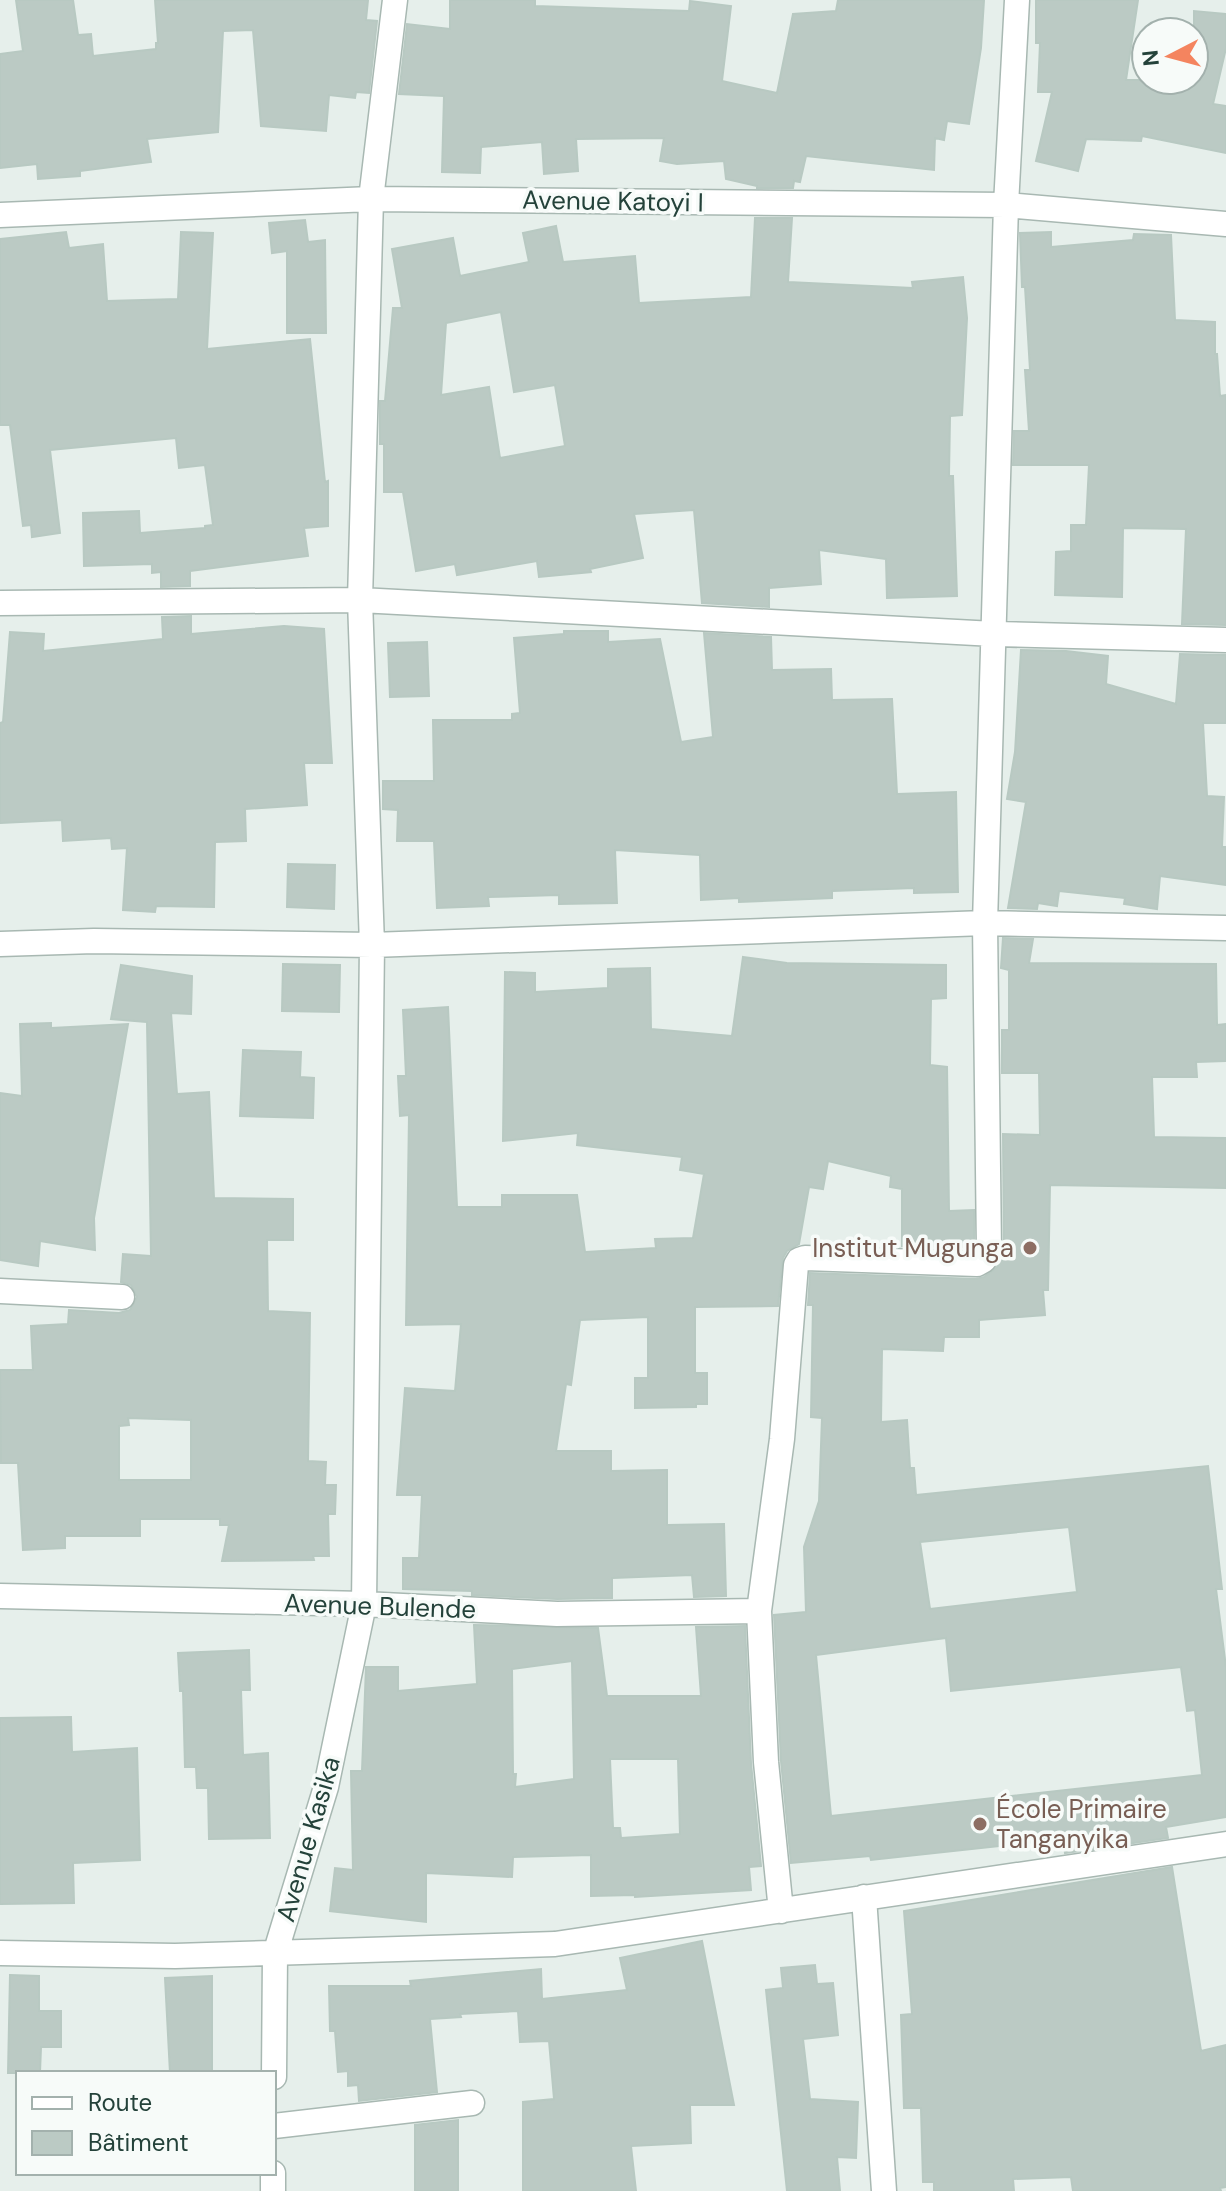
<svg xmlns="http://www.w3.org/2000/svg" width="1226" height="2191" font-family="'DM Sans',sans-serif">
<rect width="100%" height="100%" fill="#e6efeb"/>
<path fill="#bbcac4" stroke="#b8c9c2" stroke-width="2" fill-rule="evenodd" d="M 16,0 L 73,0 L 78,35 L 91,34 L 93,56 L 156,49 L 156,43 L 158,43 L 155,0 L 368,0 L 366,20 L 377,21 L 369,93 L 356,92 L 355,98 L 329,95 L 326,131 L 261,126 L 253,30 L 223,31 L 218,132 L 147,139 L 151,162 L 80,171 L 80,176 L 38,179 L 37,164 L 0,168 L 0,54 L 23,51 Z
M 450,0 L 535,0 L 535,6 L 689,11 L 690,1 L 731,6 L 722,81 L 777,93 L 793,14 L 836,11 L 838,0 L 984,0 L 981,48 L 969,124 L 947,121 L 944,140 L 935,138 L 934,170 L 806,156 L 800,182 L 794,181 L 793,188 L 757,188 L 757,186 L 726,179 L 724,161 L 677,164 L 660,161 L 664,138 L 576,139 L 578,171 L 544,174 L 542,142 L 481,147 L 480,173 L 442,172 L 444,96 L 399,94 L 407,24 L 450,29 Z
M 1036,0 L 1138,0 L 1126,80 L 1194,80 L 1194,11 L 1226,14 L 1226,48 L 1213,104 L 1226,106 L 1226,153 L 1142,136 L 1141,141 L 1086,139 L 1078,171 L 1036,161 L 1052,92 L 1038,92 L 1040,43 L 1036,43 Z
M 755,218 L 792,218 L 788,282 L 913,288 L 912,282 L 963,277 L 967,318 L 962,415 L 950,416 L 949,476 L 953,476 L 957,596 L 887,598 L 886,559 L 819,550 L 821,584 L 769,588 L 769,607 L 702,603 L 694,510 L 634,514 L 643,558 L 590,569 L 591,572 L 539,577 L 537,561 L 457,575 L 455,564 L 416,571 L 403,492 L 384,492 L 384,444 L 380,444 L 380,401 L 385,401 L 393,308 L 402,308 L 392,249 L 453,238 L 460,276 L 529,262 L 523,233 L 556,226 L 563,262 L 635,256 L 639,303 L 751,297 ZM 501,312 L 514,392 L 555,385 L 565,446 L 500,458 L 489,387 L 441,395 L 446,323 Z
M 305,220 L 308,242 L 325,240 L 326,333 L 287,333 L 287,251 L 272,253 L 269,223 Z
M 66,232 L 69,248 L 103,244 L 107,301 L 178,299 L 181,232 L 213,233 L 207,349 L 310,339 L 325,482 L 328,481 L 328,526 L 304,528 L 308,556 L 190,571 L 190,586 L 161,587 L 161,572 L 152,573 L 152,564 L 84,566 L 83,513 L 139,511 L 140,533 L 205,528 L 205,526 L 213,525 L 205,465 L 179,468 L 176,438 L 50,450 L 60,533 L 32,537 L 31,525 L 23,526 L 10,425 L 0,425 L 0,239 Z
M 1051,232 L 1051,247 L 1133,240 L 1134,234 L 1171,235 L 1175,320 L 1215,322 L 1215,354 L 1217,354 L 1220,396 L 1226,395 L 1226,625 L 1182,624 L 1186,529 L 1123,528 L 1122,597 L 1055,595 L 1056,552 L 1071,551 L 1071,525 L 1086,525 L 1089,465 L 1013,465 L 1014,431 L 1029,431 L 1025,370 L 1030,370 L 1025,287 L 1022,287 L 1020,233 Z
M 191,616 L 191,634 L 284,626 L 324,629 L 332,763 L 304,763 L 307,805 L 245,809 L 246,841 L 215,842 L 214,907 L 156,906 L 155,912 L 123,910 L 127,848 L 112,849 L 111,838 L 63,841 L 62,820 L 0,823 L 0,723 L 3,722 L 10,632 L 44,634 L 43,651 L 163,639 L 162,617 Z
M 564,631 L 608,631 L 608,642 L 660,639 L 681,742 L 713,737 L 704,633 L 771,637 L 772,670 L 831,669 L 832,700 L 892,699 L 897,794 L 956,792 L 958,892 L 914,893 L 914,888 L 832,891 L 832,898 L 739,902 L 739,898 L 701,900 L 700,855 L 615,850 L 617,903 L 559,904 L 559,895 L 488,897 L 489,906 L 437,908 L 434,841 L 397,841 L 398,810 L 383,809 L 383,781 L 434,781 L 433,720 L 512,720 L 512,714 L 520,713 L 514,638 L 564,634 Z
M 427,642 L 429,696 L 390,697 L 388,643 Z
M 1021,650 L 1066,651 L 1108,656 L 1106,684 L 1176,704 L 1180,654 L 1226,655 L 1226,723 L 1203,723 L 1207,796 L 1224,797 L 1222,847 L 1226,847 L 1226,885 L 1160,876 L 1157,909 L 1124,904 L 1125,898 L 1059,891 L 1057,906 L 1038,903 L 1037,909 L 1008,908 L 1026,802 L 1007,799 L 1015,752 Z
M 288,864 L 335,865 L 334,909 L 287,907 Z
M 1003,938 L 1033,939 L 1029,963 L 1216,964 L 1217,1025 L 1226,1024 L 1226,1061 L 1196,1062 L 1197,1077 L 1152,1077 L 1154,1137 L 1226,1138 L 1226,1188 L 1050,1185 L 1048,1290 L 1043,1290 L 1045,1315 L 979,1320 L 979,1337 L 944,1337 L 943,1351 L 882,1349 L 881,1422 L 907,1420 L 910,1468 L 914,1468 L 916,1495 L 1208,1466 L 1222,1589 L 1216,1589 L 1226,1667 L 1226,1817 L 1166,1827 L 1168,1838 L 1065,1853 L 1063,1839 L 871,1860 L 870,1856 L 791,1863 L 781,1761 L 774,1615 L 806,1612 L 804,1547 L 819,1501 L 822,1418 L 811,1417 L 813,1305 L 808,1305 L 810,1273 L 976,1279 L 984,1277 L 997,1267 L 1004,1251 L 1003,1134 L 1040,1135 L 1039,1073 L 1002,1073 L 1002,1030 L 1009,1030 L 1009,970 L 1001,968 ZM 1069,1527 L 1077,1592 L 930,1609 L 920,1542 ZM 946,1638 L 951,1691 L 1181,1667 L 1187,1711 L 1195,1710 L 1202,1775 L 831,1816 L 816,1655 Z
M 743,957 L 787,963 L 946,965 L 946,998 L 931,999 L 930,1065 L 947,1067 L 949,1211 L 974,1210 L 974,1247 L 902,1246 L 902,1189 L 890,1187 L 891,1176 L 828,1161 L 823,1189 L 809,1187 L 799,1244 L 787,1251 L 783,1258 L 778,1306 L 695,1307 L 695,1373 L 707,1373 L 707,1404 L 696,1404 L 696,1407 L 635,1408 L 635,1378 L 648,1378 L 648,1317 L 580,1320 L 571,1385 L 566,1384 L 556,1451 L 611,1451 L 611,1471 L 667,1470 L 667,1525 L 724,1524 L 726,1596 L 694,1597 L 692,1575 L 612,1578 L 612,1598 L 557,1599 L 472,1595 L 472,1591 L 403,1589 L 403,1558 L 419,1558 L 422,1495 L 397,1495 L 405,1388 L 455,1391 L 461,1324 L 406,1325 L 409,1115 L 400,1116 L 398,1076 L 406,1076 L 403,1010 L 448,1007 L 457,1207 L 502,1207 L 502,1195 L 577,1195 L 585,1252 L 656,1248 L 655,1239 L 693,1238 L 704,1174 L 680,1170 L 682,1157 L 577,1145 L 578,1133 L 503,1141 L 505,972 L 535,973 L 535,992 L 608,988 L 608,969 L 650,968 L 651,1029 L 732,1036 Z
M 283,964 L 340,965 L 339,1012 L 282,1011 Z
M 121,965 L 192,976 L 191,1014 L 171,1013 L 177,1094 L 209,1092 L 214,1198 L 293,1199 L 293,1240 L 267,1240 L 268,1311 L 310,1313 L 308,1461 L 326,1462 L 325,1485 L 336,1485 L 335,1514 L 328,1514 L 329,1556 L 313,1556 L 314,1560 L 222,1561 L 229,1525 L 220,1525 L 220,1519 L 140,1519 L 140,1536 L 65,1536 L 65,1548 L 23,1550 L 18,1463 L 1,1463 L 0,1370 L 33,1370 L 31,1326 L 68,1324 L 69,1310 L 119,1313 L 130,1310 L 137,1297 L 131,1285 L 121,1282 L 123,1254 L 151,1256 L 147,1022 L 111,1019 ZM 128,1418 L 191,1420 L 191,1480 L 119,1480 L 119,1426 L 129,1425 Z
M 51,1023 L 51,1028 L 128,1024 L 94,1218 L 95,1250 L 40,1241 L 38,1266 L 0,1260 L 0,1093 L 22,1096 L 20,1024 Z
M 243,1050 L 301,1052 L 300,1077 L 314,1078 L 313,1118 L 240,1116 Z
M 474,1625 L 598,1628 L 607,1696 L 701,1696 L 696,1627 L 745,1626 L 751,1763 L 761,1866 L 749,1867 L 751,1890 L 635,1897 L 635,1895 L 591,1896 L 591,1855 L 513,1857 L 512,1877 L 426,1873 L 426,1922 L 330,1911 L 335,1868 L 353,1870 L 351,1771 L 362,1771 L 366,1667 L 398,1667 L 398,1691 L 477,1684 ZM 572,1661 L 574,1779 L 515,1787 L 516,1774 L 513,1774 L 512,1669 ZM 610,1759 L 678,1759 L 680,1834 L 621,1838 L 620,1828 L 613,1828 Z
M 249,1650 L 250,1690 L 241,1690 L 243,1755 L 268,1753 L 270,1838 L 209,1839 L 208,1788 L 197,1788 L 196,1767 L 185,1767 L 183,1691 L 180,1691 L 178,1653 Z
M 71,1717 L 72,1752 L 137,1748 L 140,1860 L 73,1863 L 74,1903 L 0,1904 L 0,1718 Z
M 1172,1867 L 1201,2051 L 1226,2045 L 1226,2187 L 1220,2188 L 1221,2191 L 1073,2191 L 1071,2177 L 1013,2179 L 1014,2191 L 934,2191 L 934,2182 L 923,2182 L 921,2108 L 904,2108 L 901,2015 L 912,2014 L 904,1911 Z
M 702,1941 L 734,2105 L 690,2105 L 691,2143 L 631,2146 L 636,2191 L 523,2191 L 523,2102 L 554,2099 L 549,2041 L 520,2042 L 518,2011 L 460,2014 L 461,2017 L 430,2019 L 437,2092 L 359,2101 L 358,2085 L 348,2086 L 348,2071 L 338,2072 L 335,2031 L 330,2031 L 329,1986 L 411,1986 L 410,1981 L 541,1969 L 542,1999 L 627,1990 L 620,1958 Z
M 815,1965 L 817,1984 L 833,1983 L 838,2035 L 803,2039 L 810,2099 L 858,2102 L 856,2158 L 837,2157 L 840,2191 L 787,2191 L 766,1990 L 783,1988 L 781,1968 Z
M 10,1975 L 39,1976 L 39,2011 L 61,2011 L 61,2047 L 41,2047 L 40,2073 L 8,2073 Z
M 212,1976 L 212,2073 L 170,2073 L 165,1978 Z
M 458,2120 L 458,2191 L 415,2191 L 415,2125 Z"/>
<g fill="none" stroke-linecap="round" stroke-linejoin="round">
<defs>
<path id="minor" d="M 0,215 L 371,199 L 1006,205 L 1226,224
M 0,603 L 360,600 L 994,634 L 1226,640
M 0,944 L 94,941 L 372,945 L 985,923 L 1226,928
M 0,1291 L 122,1297
M 0,1596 L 364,1604 L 557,1614 L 759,1611
M 864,1897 L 884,2191
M 781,1911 L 766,1762 L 759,1611 L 782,1439 L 796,1265 L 799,1260 L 805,1258 L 977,1264 L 984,1260 L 989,1251 L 985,923 L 1006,205 L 1017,0
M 0,1953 L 175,1956 L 555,1944 L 1226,1844
M 274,2077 L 275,1954 L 326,1787 L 364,1604 L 372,945 L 360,600 L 371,199 L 395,0
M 274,2126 L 472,2103
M 273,2191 L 273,2173"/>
</defs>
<use href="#minor" stroke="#a8b8b2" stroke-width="27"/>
<use href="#minor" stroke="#fff" stroke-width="24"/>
</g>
<g fill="#8d6e63" stroke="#f7fbf9" stroke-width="3">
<circle cx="1030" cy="1248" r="8"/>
<circle cx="980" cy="1824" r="8"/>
</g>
<g text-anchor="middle" stroke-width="7" stroke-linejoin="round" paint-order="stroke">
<g font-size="26" fill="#24423a" stroke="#f7fbf9">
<text transform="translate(613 201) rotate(1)" y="9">Avenue Katoyi I</text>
<text transform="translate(380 1606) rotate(2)" y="9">Avenue Bulende</text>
<text transform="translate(308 1839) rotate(-74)" y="9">Avenue Kasika</text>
</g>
<g font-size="26" fill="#785e54" stroke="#f7fbf9" text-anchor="end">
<text x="1014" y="1257">Institut Mugunga</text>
<text x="996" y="1818" text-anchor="start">École Primaire<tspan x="996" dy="30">Tanganyika</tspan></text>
</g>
</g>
<rect x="16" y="2071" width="260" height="104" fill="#f7fbf9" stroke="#a3b1ad" stroke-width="2"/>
<rect x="32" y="2097" width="40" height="12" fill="#ffffff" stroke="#a3b1ad" stroke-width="2"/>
<text x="88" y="2111" font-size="24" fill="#24423a">Route</text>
<rect x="32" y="2131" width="40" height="24" fill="#bbcac4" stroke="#a3b1ad" stroke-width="2"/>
<text x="88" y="2151" font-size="24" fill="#24423a">Bâtiment</text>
<g transform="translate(1170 56) rotate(264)"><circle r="38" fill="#f7fbf9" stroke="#a3b1ad" stroke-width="2"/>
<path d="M0-6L14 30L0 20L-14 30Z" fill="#f4845f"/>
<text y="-12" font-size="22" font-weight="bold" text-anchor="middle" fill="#24423a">N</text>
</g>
</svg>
